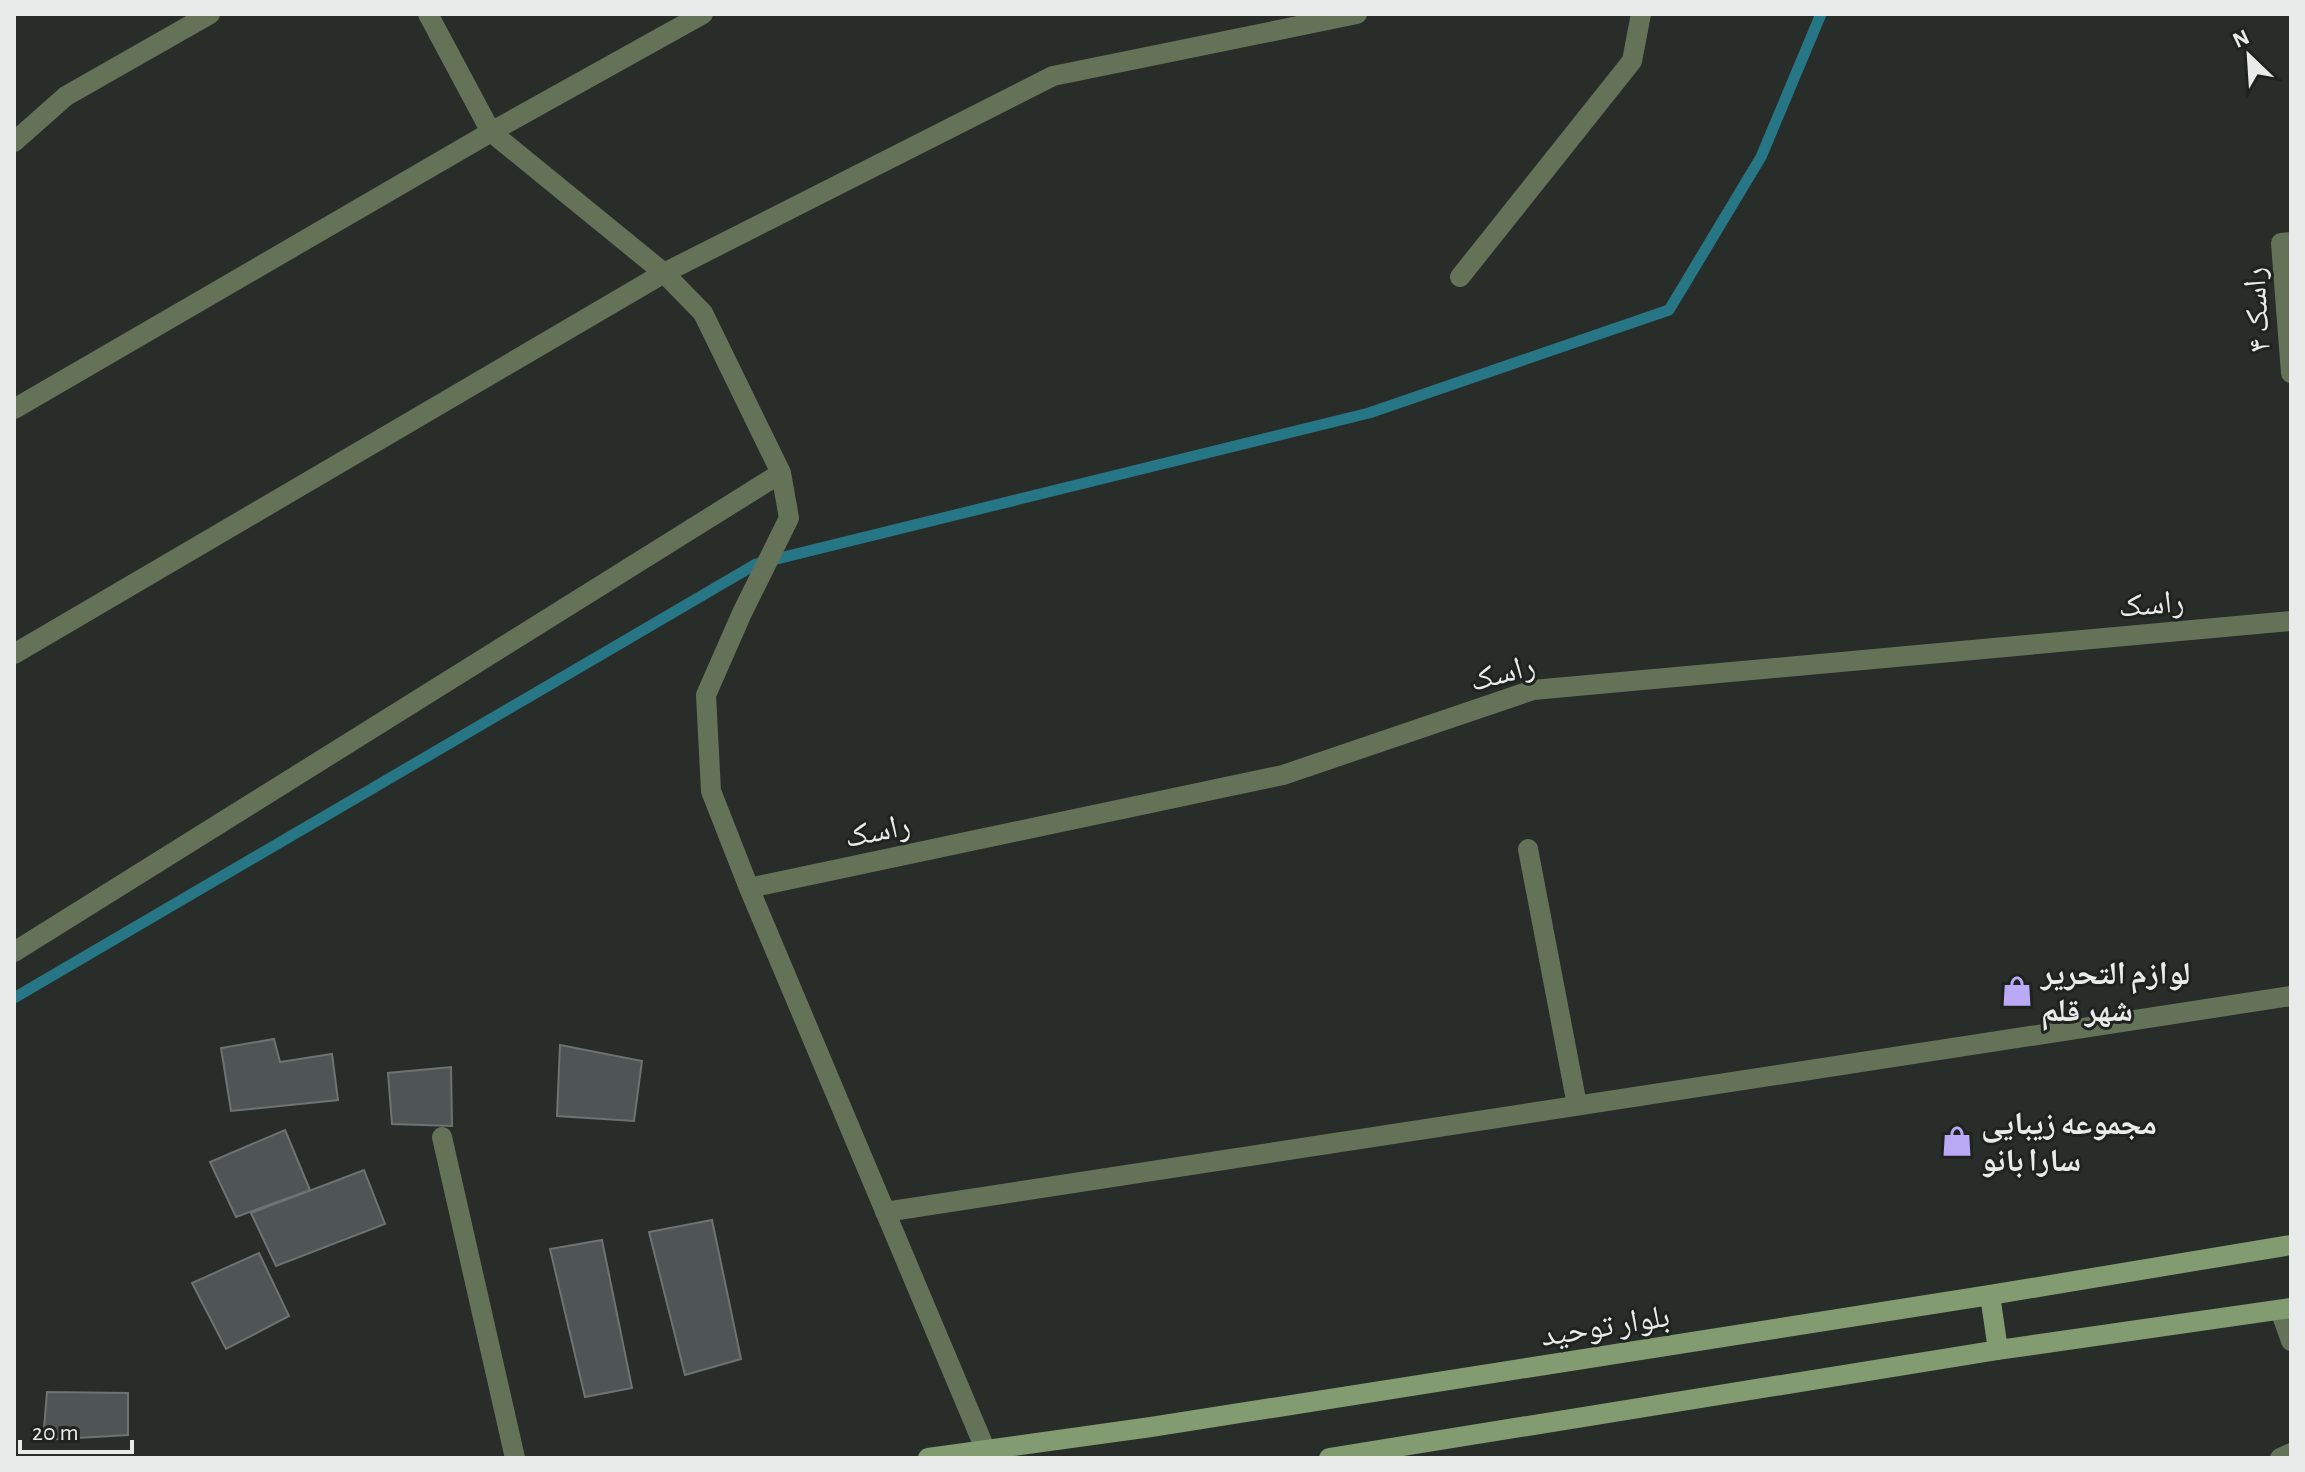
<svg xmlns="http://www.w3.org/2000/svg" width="2305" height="1472" font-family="'Alegreya Sans','Noto Naskh Arabic',sans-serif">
<rect width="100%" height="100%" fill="#282d2a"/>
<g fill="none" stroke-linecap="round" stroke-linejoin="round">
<path stroke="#267685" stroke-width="11" d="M 14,998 L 756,564 L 1369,413 L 1669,310 L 1761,157 L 1821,14"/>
</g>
<path fill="#4e5554" stroke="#6c7371" stroke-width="2" d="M 274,1039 L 280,1062 L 332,1054 L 338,1100 L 231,1111 L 221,1048 Z
M 560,1045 L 642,1061 L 634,1121 L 557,1116 Z
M 451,1067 L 452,1126 L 392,1124 L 388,1073 Z
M 285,1130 L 310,1190 L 236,1217 L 210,1162 Z
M 364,1170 L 385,1224 L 276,1266 L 251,1213 Z
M 712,1220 L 741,1359 L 685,1375 L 649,1232 Z
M 602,1240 L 632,1388 L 585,1397 L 550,1249 Z
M 259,1253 L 289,1316 L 226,1349 L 192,1283 Z
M 47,1392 L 128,1393 L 128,1435 L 43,1440 Z"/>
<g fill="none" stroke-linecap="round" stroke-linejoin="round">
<path stroke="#647358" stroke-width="20" d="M 428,14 L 491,132 L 664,273 L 703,313 L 781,473 L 789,518 L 742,613 L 706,695 L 711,791 L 749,888 L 986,1451
M 14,142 L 66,96 L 210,14
M 2291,242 L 2281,243 L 2291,373
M 1460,277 L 1632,61 L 1641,14
M 14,409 L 491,132 L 703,14
M 14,654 L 664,273 L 1053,76 L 1357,14
M 1528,849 L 1577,1105
M 749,888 L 1283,775 L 1533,690 L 2291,621
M 14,952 L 781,473
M 442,1137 L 515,1458
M 885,1212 L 2291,996
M 2280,1310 L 2291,1341
M 2280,1458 L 2291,1453"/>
<path stroke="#839b70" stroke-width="20" d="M 1990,1295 L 1998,1350
M 928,1458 L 1151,1427 L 1990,1295 L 2291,1245
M 1329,1458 L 1998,1350 L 2291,1308"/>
</g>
<defs>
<symbol id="shop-bare" viewBox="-9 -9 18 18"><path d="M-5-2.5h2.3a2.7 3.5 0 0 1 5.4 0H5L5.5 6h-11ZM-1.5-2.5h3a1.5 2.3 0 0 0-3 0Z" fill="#baaaf6" stroke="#1f2320" stroke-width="2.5" paint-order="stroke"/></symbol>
</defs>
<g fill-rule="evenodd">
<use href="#shop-bare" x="1995" y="969" width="44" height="44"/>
<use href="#shop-bare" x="1935" y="1119" width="44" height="44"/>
</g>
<g text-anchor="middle" stroke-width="6" stroke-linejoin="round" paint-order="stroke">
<g font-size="32" fill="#e8ebe9" stroke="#1f2320">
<text transform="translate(2256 310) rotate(-94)" y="11">راسک ۴</text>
<text transform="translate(2151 603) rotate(-5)" y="11">راسک</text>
<text transform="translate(1502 672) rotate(-15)" y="11">راسک</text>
<text transform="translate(877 830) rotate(-12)" y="11">راسک</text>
<text transform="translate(1605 1325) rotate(-9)" y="11">بلوار توحید</text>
</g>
<g font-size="32" font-weight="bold" fill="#e8ebe9" stroke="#1f2320" text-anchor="start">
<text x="2041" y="984">لوازم التحریر<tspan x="2041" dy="37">شهر قلم</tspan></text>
<text x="1981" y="1134">مجموعه زیبایی<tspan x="1981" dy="37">سارا بانو</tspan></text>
</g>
</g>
<rect width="2305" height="1472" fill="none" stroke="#e8ebe9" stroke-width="32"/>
<g transform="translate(2249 56) rotate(335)" stroke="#1f2320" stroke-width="6" paint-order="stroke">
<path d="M0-6L14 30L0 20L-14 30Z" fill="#e8ebe9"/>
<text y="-12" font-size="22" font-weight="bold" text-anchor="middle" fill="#e8ebe9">N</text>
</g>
<path d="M20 1440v12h112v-12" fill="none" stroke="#e8ebe9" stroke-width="4"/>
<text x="32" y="1440" font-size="24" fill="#e8ebe9" stroke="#1f2320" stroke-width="6" paint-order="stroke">20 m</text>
</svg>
